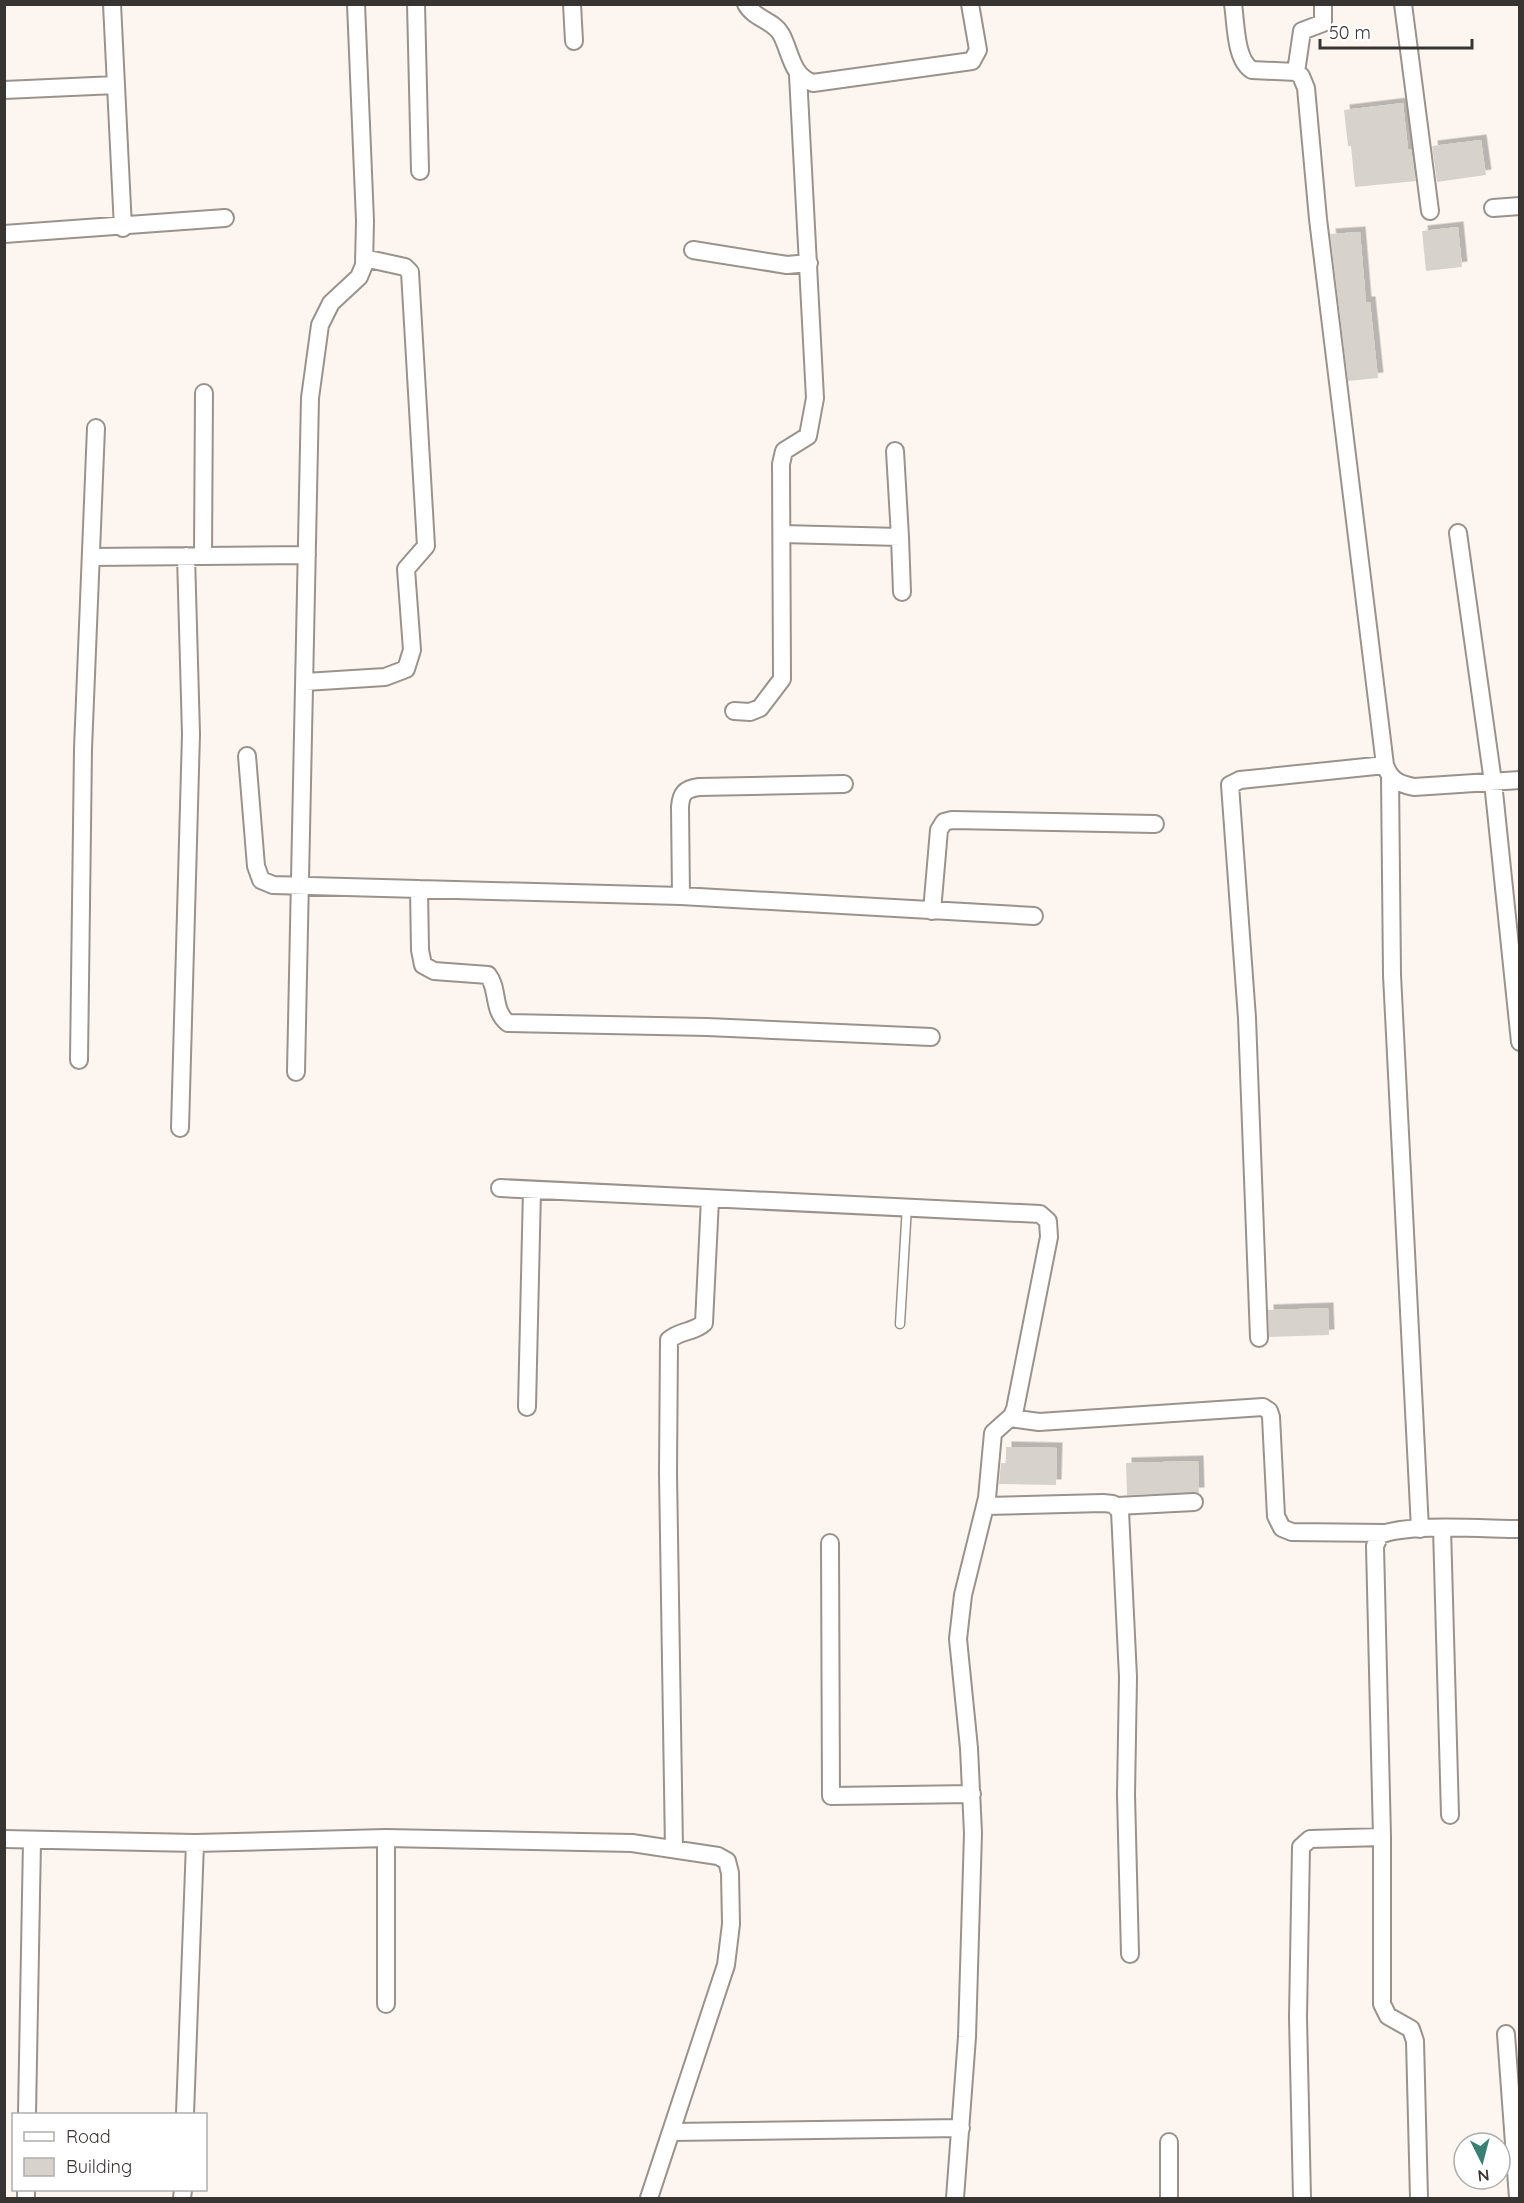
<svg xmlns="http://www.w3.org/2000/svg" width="1524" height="2203" font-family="Quicksand,sans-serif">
<defs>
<filter id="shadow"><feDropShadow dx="5.5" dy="-5.5" stdDeviation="0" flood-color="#0004"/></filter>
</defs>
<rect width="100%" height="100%" fill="#fdf6f0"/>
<path fill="#d7d3cc" filter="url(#shadow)" d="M 1403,103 L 1408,149 L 1411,149 L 1416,181 L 1355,187 L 1351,146 L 1348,146 L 1344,110 Z
M 1481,140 L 1486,175 L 1437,182 L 1432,146 Z
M 1458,227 L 1462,267 L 1426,271 L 1422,231 Z
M 1360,232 L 1366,302 L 1370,302 L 1378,378 L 1348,381 L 1330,234 Z
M 1328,1308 L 1329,1335 L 1269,1337 L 1268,1310 Z
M 1006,1447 L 1057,1448 L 1056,1485 L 999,1484 L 1001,1463 L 1006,1463 Z
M 1198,1461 L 1199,1493 L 1127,1495 L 1126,1463 Z"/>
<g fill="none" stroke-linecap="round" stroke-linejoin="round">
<defs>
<path id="service" d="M 900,1324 L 907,1206"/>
<path id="minor" d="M 112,4 L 123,228
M 416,4 L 420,171
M 572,4 L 574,41
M 746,4 C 754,19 773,20 781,34 C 791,52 791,76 813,83 L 972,61 L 978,50 L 970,4
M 1233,4 C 1236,23 1235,60 1252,70 L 1296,72 L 1301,76 L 1306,88 L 1318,219 L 1385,765 C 1390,780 1399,784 1414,787 L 1520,780
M 1403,4 L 1430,211
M 1296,72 L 1302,31 L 1323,23 L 1323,4
M 4,90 L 116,85
M 1493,208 L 1520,206
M 4,234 L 225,218
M 693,250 L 787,265 L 809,263
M 1458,533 L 1493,782 L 1520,1042
M 782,534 L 900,537 L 895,451
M 900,537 L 902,592
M 203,556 L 204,393
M 91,557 L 307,555
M 305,682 L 385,677 L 406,669 L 412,650 L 406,569 L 426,546 L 410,272 L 405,267 L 364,258
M 734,711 L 750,712 L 760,708 L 782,679 L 781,464 L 784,451 L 808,436 L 815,398 L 798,75
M 247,756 L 256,866 L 261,880 L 273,885 L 681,896 L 1034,916
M 1390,776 L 1392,975 L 1420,1529
M 419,889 L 420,950 L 423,965 L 434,971 L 488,975 C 499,989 492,1011 508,1023 L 707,1027 L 931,1037
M 681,896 L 680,807 C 681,793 685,789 699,787 L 844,784
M 932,911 L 939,830 L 944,822 L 952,820 L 1155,824
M 79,1060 L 83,749 L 96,428
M 296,1072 L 310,398 L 320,325 L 331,303 L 359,277 L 364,265 L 365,221 L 356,4
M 180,1128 L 191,734 L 186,556
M 500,1188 L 1040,1214 L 1048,1221 L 1049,1237 L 1015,1409 L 1012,1416 L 993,1433 L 987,1498 L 963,1595 L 958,1639 L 969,1748 L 973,1833 L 967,2037 L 955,2198
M 1259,1338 L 1247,1018 L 1230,785 L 1240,780 L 1385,765
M 527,1407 L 532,1190
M 1010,1418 L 1039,1422 L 1263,1407 L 1269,1411 L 1271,1417 L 1276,1516 L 1282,1528 L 1292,1532 L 1384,1533
M 986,1506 L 1103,1503 L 1113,1504 L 1120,1511 L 1128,1677 L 1126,1795 L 1130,1954
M 1117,1506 L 1194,1502
M 1442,1528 L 1450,1815
M 830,1543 L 831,1796 L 972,1794
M 4,1839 L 195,1843
M 674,1849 L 668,1473 L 669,1340 C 680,1330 693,1333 704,1323 L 710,1199
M 386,2004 L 386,1838
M 1506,2034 L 1518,2198
M 27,2114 L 32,1841
M 185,2114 L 195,1843 L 386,1838 L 632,1843 L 718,1856 L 727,1861 L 730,1873 L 731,1924 L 726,1965 L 649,2198
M 671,2132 L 961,2128
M 26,2198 L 26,2190
M 182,2198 L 183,2190
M 1169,2198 L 1169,2142
M 1302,2198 L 1298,2017 L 1301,1847 L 1310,1839 L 1382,1837
M 1419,2198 L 1415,2041 L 1411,2029 L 1388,2016 L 1382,2004 L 1382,1837 L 1375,1546 L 1380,1535 C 1408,1523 1486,1529 1520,1529"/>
</defs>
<use href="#service" stroke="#99928d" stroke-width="11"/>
<use href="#minor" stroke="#99928d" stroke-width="20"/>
<use href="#service" stroke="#fff" stroke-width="8"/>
<use href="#minor" stroke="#fff" stroke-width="16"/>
</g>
<rect width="1524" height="2203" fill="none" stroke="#373432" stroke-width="12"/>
<rect x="12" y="2113" width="195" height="78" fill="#ffffff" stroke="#afaead" stroke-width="1.5"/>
<rect x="24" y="2132" width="30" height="9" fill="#ffffff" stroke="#afaead" stroke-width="1.5"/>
<text x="66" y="2143" font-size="18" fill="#373432">Road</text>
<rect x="24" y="2158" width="30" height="18" fill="#d7d3cc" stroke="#afaead" stroke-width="1.5"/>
<text x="66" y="2173" font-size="18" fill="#373432">Building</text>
<g transform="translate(1482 2161) rotate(174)"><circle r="28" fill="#ffffff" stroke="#afaead" stroke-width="1.5"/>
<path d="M0-4.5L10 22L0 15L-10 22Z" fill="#3b8075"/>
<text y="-9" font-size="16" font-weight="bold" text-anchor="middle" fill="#373432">N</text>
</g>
<path d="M1320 39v9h152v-9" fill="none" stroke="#373432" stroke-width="3"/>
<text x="1329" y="39" font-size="18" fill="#373432" stroke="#ffffff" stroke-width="4.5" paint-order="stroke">50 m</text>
</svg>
